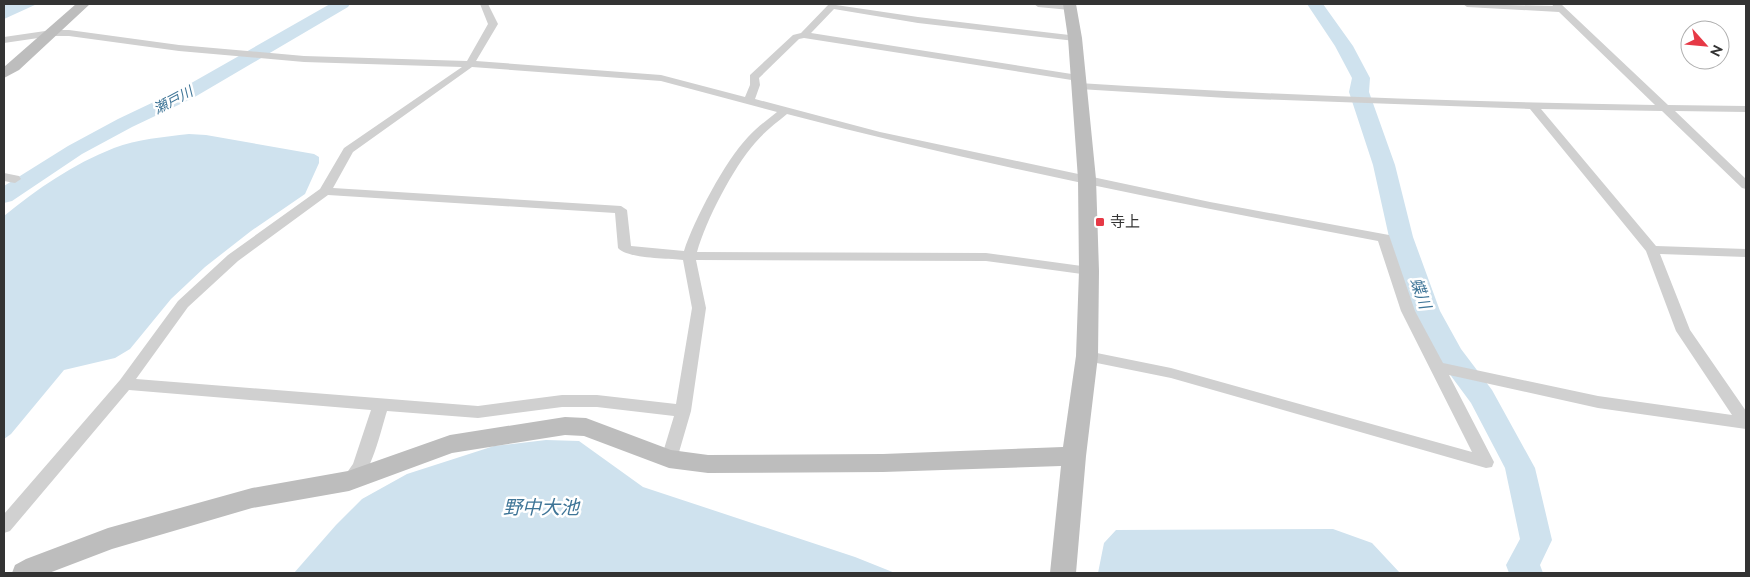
<svg xmlns="http://www.w3.org/2000/svg" width="1750" height="577" font-family="Raleway,'Noto Sans JP',sans-serif">
<rect width="100%" height="100%" fill="#fff"/>
<path fill="#cfe2ee" d="M 4,4 L 37,4 L 4,19 Z
M 189,134 L 206,135 L 314,154 L 319,157 L 319,163 L 305,194 L 251,231 L 205,267 L 171,299 L 130,349 L 115,358 L 64,370 L 11,434 L 4,439 L 4,216 C 37,189 73,164 114,148 C 137,139 164,137 189,134 Z
M 546,440 L 579,441 L 643,487 L 855,557 L 895,573 L 294,573 L 336,525 L 362,499 L 407,474 L 494,446 Z
M 1333,529 L 1372,543 L 1400,573 L 1098,573 L 1104,543 L 1116,530 Z"/>
<g fill="none" stroke-linecap="round" stroke-linejoin="round">
<path fill="#cfe2ee" fill-rule="evenodd" d="M 330,4 L 350,4 L 348,7 L 193,98 L 132,127 L 82,154 L 12,201 L 4,203 L 4,186 L 68,146 L 118,119 L 179,90 Z
M 1307,4 L 1323,4 L 1353,46 L 1370,78 L 1369,92 L 1395,165 L 1413,237 L 1440,311 L 1461,349 L 1492,390 L 1535,468 L 1552,540 L 1540,565 L 1543,573 L 1509,573 L 1506,565 L 1520,539 L 1505,468 L 1471,403 L 1440,361 L 1414,311 L 1389,237 L 1373,165 L 1349,92 L 1352,78 L 1335,46 Z"/>
<path fill="#d0d0d0" fill-rule="evenodd" d="M 480,4 L 488,4 L 498,24 L 476,61 L 661,75 L 745,97 L 750,85 L 750,75 L 793,35 L 801,33 L 829,4 L 918,17 L 1078,36 L 1080,38 L 1075,41 L 918,23 L 834,9 L 811,33 L 1078,75 L 1083,78 L 1078,81 L 804,38 L 799,39 L 759,78 L 760,85 L 755,99 L 880,132 L 1210,202 L 1389,235 L 1415,311 L 1443,363 L 1598,396 L 1732,415 L 1676,331 L 1646,251 L 1530,109 L 1227,98 L 1079,89 L 1074,86 L 1079,83 C 1271,95 1463,102 1655,105 L 1559,12 L 1467,7 L 1463,4 L 1553,6 L 1552,4 L 1561,4 L 1668,105 L 1746,106 L 1746,112 L 1675,111 L 1746,179 L 1746,189 L 1742,188 L 1662,111 L 1541,109 L 1656,246 L 1746,249 L 1746,257 L 1660,254 L 1690,330 L 1746,411 L 1746,429 L 1598,408 L 1449,375 L 1494,462 L 1492,467 L 1486,468 L 1171,378 L 1082,360 L 1080,356 L 1082,352 L 1087,351 L 1171,368 L 1472,452 L 1401,311 L 1378,241 C 1180,204 982,165 787,114 C 776,123 764,132 755,143 C 733,168 706,220 697,252 L 986,253 L 1089,267 L 1096,271 L 1089,275 L 986,261 L 696,260 L 706,308 L 691,411 L 677,459 L 675,464 L 669,465 L 663,464 L 661,459 L 674,416 L 597,407 L 562,407 L 478,418 L 387,411 C 381,430 371,476 354,486 C 350,488 347,487 343,486 L 341,481 L 353,464 L 371,410 L 129,390 L 10,531 L 4,533 L 4,514 L 120,380 L 178,301 L 228,255 L 320,189 L 344,148 L 462,67 L 304,62 L 179,51 L 69,36 L 52,36 L 4,43 L 4,37 L 52,30 L 69,30 L 179,45 L 304,56 L 467,61 L 488,24 ZM 472,67 L 661,81 L 777,112 C 767,120 756,128 748,137 C 725,161 694,220 684,251 L 631,246 L 627,210 L 621,206 L 333,188 L 353,152 ZM 328,195 L 615,213 L 618,248 C 628,259 668,258 683,260 L 692,308 L 676,404 L 597,395 L 562,395 L 478,406 L 136,379 L 188,307 L 238,261 Z
M 1034,4 L 1064,4 L 1075,7 L 1070,10 L 1038,7 Z
M 4,173 L 19,176 L 21,179 L 15,183 L 4,181 Z"/>
<path fill="#bdbdbd" fill-rule="evenodd" d="M 76,4 L 90,4 L 19,70 L 4,78 L 4,67 Z
M 1063,4 L 1076,4 L 1082,38 L 1096,179 L 1099,271 L 1098,356 L 1086,456 L 1076,573 L 1050,573 L 1061,466 L 883,472 L 708,473 L 669,468 L 584,436 L 565,435 L 452,453 L 349,491 L 252,508 L 112,549 L 49,573 L 12,573 L 15,565 L 26,559 L 108,528 L 252,488 L 348,471 L 450,435 L 565,417 L 586,418 L 671,450 L 708,455 L 883,454 L 1063,447 L 1076,356 L 1079,271 L 1078,179 L 1068,38 Z"/>
</g>
<rect fill="#e63946" stroke="#fff" stroke-width="2" x="1095" y="217" width="10" height="10" rx="2.5"/>
<g text-anchor="middle" stroke-width="5" stroke-linejoin="round" paint-order="stroke">
<g font-size="14" font-style="italic" fill="#3f7597" stroke="#fff">
<text transform="translate(173 100) rotate(-28)" y="5">瀬戸川</text>
</g>
<g font-size="15" fill="#333" stroke="#fff" text-anchor="start">
<text x="1110" y="227">寺上</text>
</g>
<g font-size="16" font-style="italic" fill="#3f7597" stroke="#fff">
<text transform="translate(1421 293) rotate(70)" y="6">蝶川</text>
</g>
<g font-size="19" font-style="italic" fill="#3f7597" stroke="#fff">
<text x="541" y="514">野中大池</text>
</g>
</g>
<rect width="1750" height="577" fill="none" stroke="#333333" stroke-width="10"/>
<g transform="translate(1705 45) rotate(117)"><circle r="24" fill="#ffffff" stroke="#adadad"/>
<path d="M0-4L9 19L0 12L-9 19Z" fill="#e63946"/>
<text y="-8" font-size="14" font-weight="bold" text-anchor="middle" fill="#333333">N</text>
</g>
</svg>
